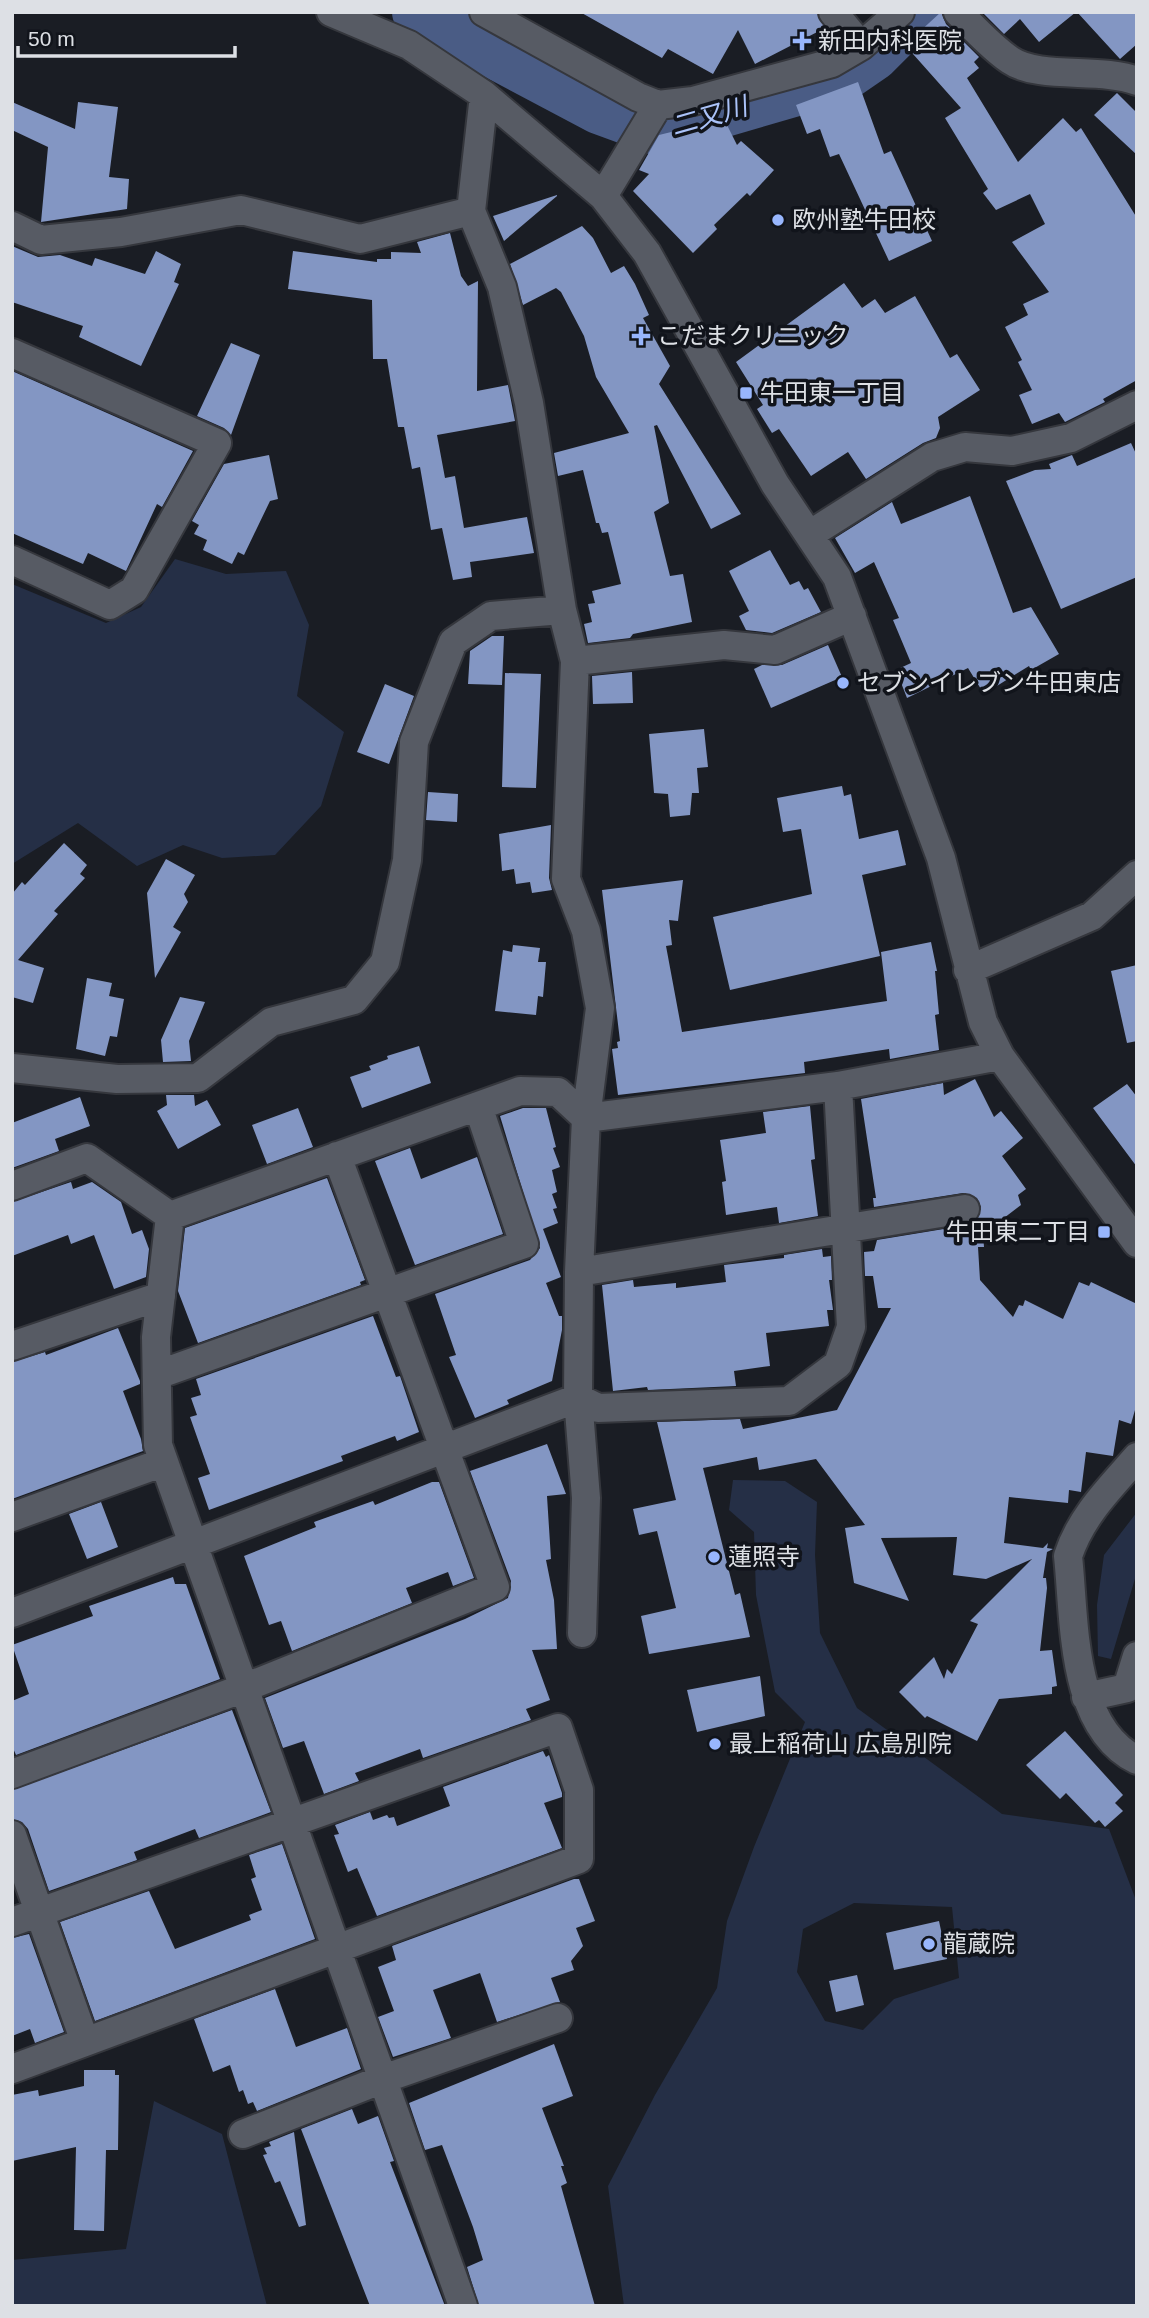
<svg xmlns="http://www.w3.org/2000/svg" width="1149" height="2318" font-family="Arial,'Noto Sans JP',sans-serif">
<rect width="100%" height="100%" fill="#1a1d24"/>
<path fill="#252f46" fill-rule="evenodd" d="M 175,559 L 226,574 L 286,571 L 309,625 L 297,696 L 344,732 L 321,806 L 275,855 L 222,858 L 183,845 L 137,866 L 78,823 L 12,864 L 12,584 L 106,623 L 141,607 Z
M 733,1480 L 785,1481 L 817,1502 L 815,1555 L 820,1633 L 857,1708 L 1002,1814 L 1109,1829 L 1137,1903 L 1137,2306 L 624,2306 L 608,2186 L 655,2095 L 717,1988 L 727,1921 L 754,1847 L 805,1722 L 775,1692 L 756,1595 L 754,1532 L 729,1510 ZM 854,1903 L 952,1907 L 959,1978 L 894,1999 L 863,2030 L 825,2021 L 797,1972 L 803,1929 Z
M 1137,1512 L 1137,1572 L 1111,1659 L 1098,1656 L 1097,1605 L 1104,1555 Z
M 154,2101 L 222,2134 L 267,2306 L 12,2306 L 12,2260 L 126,2249 Z"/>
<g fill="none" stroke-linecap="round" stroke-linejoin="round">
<path stroke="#4a5c85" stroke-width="52" d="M 418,12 L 599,108 L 659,130 L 841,77 L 873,55 L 916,12"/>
</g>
<path fill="#8396c3" d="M 580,12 L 817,12 L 825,28 L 755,64 L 738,30 L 713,74 L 668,49 L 662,58 Z
M 941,12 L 946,24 L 979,57 L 974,62 L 979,68 L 967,78 L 1018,162 L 1063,118 L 1076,132 L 1081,128 L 1137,218 L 1137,380 L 1103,399 L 1105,402 L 1065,422 L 1059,413 L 1032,424 L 1019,395 L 1032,390 L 1018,362 L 1022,360 L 1005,327 L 1028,315 L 1023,304 L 1049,292 L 1012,242 L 1045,224 L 1030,194 L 996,210 L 983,193 L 988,189 L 945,118 L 961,108 L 905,45 Z
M 982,12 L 1076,12 L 1039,42 L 1020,19 L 1004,34 Z
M 1077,12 L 1137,12 L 1137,44 L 1120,59 Z
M 858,82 L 884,154 L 891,151 L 932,241 L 889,261 L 839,154 L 830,157 L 820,129 L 807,134 L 796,105 Z
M 1117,93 L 1137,113 L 1137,155 L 1094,115 Z
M 12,102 L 75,129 L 78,102 L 118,107 L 109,177 L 129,179 L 127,209 L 41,222 L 48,147 L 12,130 Z
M 724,119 L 737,145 L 741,141 L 774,170 L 750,196 L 747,193 L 714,225 L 717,229 L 693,253 L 633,191 L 649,174 L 639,170 L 659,135 Z
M 557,195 L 557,196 L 504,241 L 493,216 Z
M 582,226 L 593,238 L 611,273 L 624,266 L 635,284 L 649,315 L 643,318 L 670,366 L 659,384 L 741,514 L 711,529 L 657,425 L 654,426 L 669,503 L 654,512 L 670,576 L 683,574 L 692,622 L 633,634 L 630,638 L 588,643 L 584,624 L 592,622 L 588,604 L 595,603 L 592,591 L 621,584 L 608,532 L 602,533 L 599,523 L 596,523 L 583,470 L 558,476 L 554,453 L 629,433 L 596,377 L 584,336 L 561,292 L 556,288 L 523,305 L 510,264 Z
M 450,233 L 461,276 L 468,286 L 478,281 L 477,391 L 508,385 L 515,421 L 437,435 L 445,478 L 455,476 L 464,528 L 527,517 L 534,553 L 470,562 L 472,577 L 453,580 L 442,528 L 431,530 L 420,467 L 412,469 L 404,427 L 398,427 L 387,359 L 373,359 L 372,300 L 288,289 L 293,251 L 377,262 L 377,259 L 391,259 L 391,252 L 421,253 L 417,242 Z
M 12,246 L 38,257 L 60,255 L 92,266 L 95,258 L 145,274 L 156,251 L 181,264 L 174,282 L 179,284 L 141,366 L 79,337 L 83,326 L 12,302 Z
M 844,283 L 862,308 L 875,299 L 885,313 L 915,296 L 950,358 L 957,354 L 980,390 L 938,417 L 940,428 L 936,438 L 923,443 L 866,479 L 848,452 L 811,476 L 779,429 L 772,433 L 757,409 L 763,405 L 736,362 Z
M 231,343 L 260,355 L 231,435 L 224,428 L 197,416 Z
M 12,371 L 193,451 L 162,507 L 157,504 L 126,571 L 88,553 L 83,564 L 12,533 Z
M 1131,443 L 1137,456 L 1137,577 L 1061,609 L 1006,481 L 1035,470 L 1051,469 L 1049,464 L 1072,455 L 1077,466 Z
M 269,455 L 278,499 L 270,501 L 244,555 L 238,552 L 232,564 L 203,550 L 207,540 L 194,534 L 199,525 L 192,521 L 224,464 Z
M 970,496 L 1013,613 L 1031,607 L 1059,654 L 1031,670 L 1029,666 L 984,694 L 968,668 L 907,698 L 896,670 L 911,663 L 893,620 L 899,618 L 874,562 L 855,573 L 835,538 L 892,502 L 901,524 Z
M 770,550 L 790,585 L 799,581 L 804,590 L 808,588 L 821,612 L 772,633 L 746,630 L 739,616 L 749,611 L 729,571 Z
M 492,636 L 504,636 L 502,685 L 468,684 L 470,651 Z
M 828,645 L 842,677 L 771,708 L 754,669 L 762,665 L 782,665 Z
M 632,672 L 633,703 L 593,704 L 592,676 Z
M 505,673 L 541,674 L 536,788 L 502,787 Z
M 385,684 L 414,696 L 389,764 L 357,752 Z
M 704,729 L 708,767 L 697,768 L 699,793 L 692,793 L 690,815 L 670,817 L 668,794 L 654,793 L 649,734 Z
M 842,786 L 844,796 L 851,794 L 859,839 L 898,830 L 906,865 L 862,875 L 880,956 L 730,990 L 713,917 L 812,894 L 801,829 L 783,832 L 777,798 Z
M 428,792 L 458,794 L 457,822 L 426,820 Z
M 551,825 L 549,878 L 552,890 L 532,893 L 530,882 L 516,884 L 514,869 L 502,871 L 499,834 Z
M 64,843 L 87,865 L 80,874 L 85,878 L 54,911 L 58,914 L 18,960 L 44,968 L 33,1003 L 12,997 L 12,894 L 22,882 L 25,885 Z
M 166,859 L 195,875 L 184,894 L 188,902 L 173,927 L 181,932 L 155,978 L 147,893 Z
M 683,880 L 678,921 L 669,920 L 672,945 L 666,946 L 682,1032 L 887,1001 L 881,952 L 931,942 L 937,971 L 935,971 L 939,1014 L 935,1015 L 939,1050 L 890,1059 L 889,1049 L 804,1062 L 805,1073 L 618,1095 L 612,1049 L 618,1048 L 617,1042 L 620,1041 L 602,890 Z
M 513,945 L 540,948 L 538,962 L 546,962 L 543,997 L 538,996 L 536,1015 L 495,1011 L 503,950 L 512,952 Z
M 1137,965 L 1137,1041 L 1127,1043 L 1111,971 Z
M 87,978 L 112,983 L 109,996 L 124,999 L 117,1037 L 110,1036 L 105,1056 L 76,1049 Z
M 180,997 L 205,1002 L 189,1041 L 191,1061 L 163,1062 L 161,1040 Z
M 419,1046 L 431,1083 L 362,1108 L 350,1077 L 371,1070 L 369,1066 L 388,1059 L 387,1056 Z
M 975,1079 L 994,1117 L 1001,1111 L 1023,1138 L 1002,1156 L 1026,1189 L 1018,1195 L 1021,1205 L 983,1234 L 984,1247 L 978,1247 L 980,1280 L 1013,1317 L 1019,1305 L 1023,1306 L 1025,1300 L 1063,1319 L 1079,1282 L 1089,1286 L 1091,1282 L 1137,1304 L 1137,1403 L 1131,1424 L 1119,1420 L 1113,1456 L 1086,1452 L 1081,1492 L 1069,1490 L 1068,1503 L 1009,1497 L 1004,1543 L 1043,1548 L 1048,1543 L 1047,1548 L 1053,1549 L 1047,1552 L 1043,1578 L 1046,1578 L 1047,1588 L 1040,1651 L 1052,1650 L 1057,1686 L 1052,1687 L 1052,1694 L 999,1699 L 977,1741 L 927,1716 L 925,1718 L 899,1692 L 934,1657 L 944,1679 L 947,1669 L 952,1674 L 978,1624 L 970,1621 L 1032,1559 L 986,1579 L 953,1575 L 957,1537 L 881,1538 L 909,1601 L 854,1583 L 845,1528 L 865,1525 L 816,1459 L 759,1470 L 757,1457 L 703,1468 L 735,1595 L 740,1593 L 750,1637 L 649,1654 L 641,1616 L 676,1608 L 657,1531 L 639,1535 L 633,1509 L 676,1500 L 657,1422 L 740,1419 L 743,1429 L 837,1410 L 891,1308 L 878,1308 L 873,1276 L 865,1276 L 864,1252 L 874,1251 L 877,1240 L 968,1225 L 976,1221 L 981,1207 L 977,1198 L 963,1193 L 874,1207 L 873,1198 L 876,1198 L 861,1099 L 943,1083 L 944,1095 Z
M 1127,1084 L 1137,1097 L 1137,1167 L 1093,1108 Z
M 166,1095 L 194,1095 L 195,1106 L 207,1100 L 221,1125 L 178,1149 L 157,1111 L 167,1105 Z
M 80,1097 L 90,1126 L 55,1139 L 59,1151 L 12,1168 L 12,1123 Z
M 810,1106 L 815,1159 L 811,1160 L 818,1216 L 779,1223 L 777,1207 L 726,1215 L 722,1182 L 726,1181 L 720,1140 L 766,1133 L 763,1112 Z
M 298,1108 L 313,1147 L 267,1164 L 252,1125 Z
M 523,1108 L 546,1108 L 556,1147 L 553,1148 L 560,1167 L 552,1170 L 557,1192 L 552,1194 L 557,1208 L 553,1209 L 558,1223 L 543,1229 L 561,1277 L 546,1283 L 559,1316 L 562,1316 L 562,1330 L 552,1381 L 507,1400 L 509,1404 L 475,1418 L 449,1357 L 456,1355 L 435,1294 L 530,1260 L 540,1248 L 500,1116 Z
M 410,1148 L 421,1179 L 477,1157 L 503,1234 L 415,1265 L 375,1161 Z
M 327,1178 L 365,1280 L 360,1282 L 361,1285 L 198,1343 L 178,1291 L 185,1228 Z
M 71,1182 L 73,1189 L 92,1182 L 121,1202 L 132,1234 L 142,1230 L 149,1249 L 146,1277 L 114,1289 L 94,1235 L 71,1244 L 68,1235 L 12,1256 L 12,1202 Z
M 822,1249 L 823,1257 L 831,1256 L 832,1280 L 829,1280 L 833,1310 L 827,1310 L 829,1326 L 766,1333 L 770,1366 L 734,1371 L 736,1386 L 648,1390 L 647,1387 L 613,1391 L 602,1285 L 633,1280 L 634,1287 L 676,1283 L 676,1288 L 726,1282 L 724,1265 L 784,1258 L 784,1255 Z
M 373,1316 L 396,1377 L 400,1376 L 419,1432 L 397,1441 L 395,1436 L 341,1456 L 343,1461 L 209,1510 L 198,1478 L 210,1474 L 190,1417 L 197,1415 L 191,1398 L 201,1395 L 196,1379 Z
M 118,1328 L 140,1381 L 140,1384 L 123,1391 L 141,1439 L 143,1451 L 12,1499 L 12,1362 L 45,1352 L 46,1355 Z
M 547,1444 L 566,1494 L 547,1496 L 551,1559 L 546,1560 L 554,1600 L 557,1649 L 532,1650 L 550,1700 L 526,1709 L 531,1720 L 423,1758 L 420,1749 L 355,1773 L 359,1781 L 324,1794 L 304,1741 L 283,1748 L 265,1698 L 465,1619 L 508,1598 L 511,1581 L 470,1471 Z
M 432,1482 L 439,1482 L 474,1578 L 453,1586 L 448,1572 L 406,1588 L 412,1603 L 292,1651 L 281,1621 L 269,1625 L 244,1556 L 316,1527 L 314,1522 L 373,1501 L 375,1505 Z
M 101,1502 L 118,1547 L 87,1559 L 69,1514 Z
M 173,1577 L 175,1584 L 186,1584 L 220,1679 L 16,1755 L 12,1746 L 12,1701 L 29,1694 L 12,1645 L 93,1616 L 89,1606 Z
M 760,1676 L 765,1716 L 697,1732 L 687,1690 Z
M 232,1710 L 271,1812 L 199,1838 L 195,1829 L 134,1852 L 137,1860 L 49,1891 L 28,1829 L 22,1822 L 12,1819 L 12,1790 Z
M 1065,1731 L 1123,1795 L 1115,1803 L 1123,1811 L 1105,1827 L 1099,1820 L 1095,1823 L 1066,1793 L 1060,1799 L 1026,1765 Z
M 543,1751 L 546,1757 L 549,1755 L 562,1793 L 562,1797 L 544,1803 L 562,1848 L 377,1916 L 357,1868 L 348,1872 L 334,1835 L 339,1834 L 335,1825 L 370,1812 L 373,1820 L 387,1815 L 389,1818 L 394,1817 L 397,1826 L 450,1806 L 443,1787 Z
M 282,1844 L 315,1939 L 95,2021 L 60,1922 L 149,1891 L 175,1949 L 251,1920 L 249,1915 L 262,1910 L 251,1879 L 256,1877 L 249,1855 Z
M 574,1879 L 579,1879 L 595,1921 L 576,1928 L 583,1946 L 571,1961 L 574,1970 L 551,1978 L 560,2002 L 497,2022 L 480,1973 L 433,1990 L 451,2038 L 393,2057 L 378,2017 L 394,2011 L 378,1967 L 396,1960 L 392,1946 Z
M 939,1921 L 947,1959 L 894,1970 L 886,1933 Z
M 29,1934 L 64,2032 L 35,2043 L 30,2029 L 12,2036 L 12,1938 Z
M 857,1975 L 864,2005 L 836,2012 L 829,1981 Z
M 275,1989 L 296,2047 L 347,2028 L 361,2069 L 257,2111 L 253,2102 L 248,2104 L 243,2090 L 239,2092 L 230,2065 L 213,2072 L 194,2019 Z
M 554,2044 L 573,2096 L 542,2108 L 564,2166 L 561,2166 L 567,2183 L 561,2186 L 595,2306 L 479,2306 L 467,2267 L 483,2260 L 473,2227 L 442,2145 L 425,2150 L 409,2103 Z
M 84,2070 L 115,2070 L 115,2075 L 119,2075 L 118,2150 L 106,2150 L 104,2231 L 74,2230 L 76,2147 L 12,2161 L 12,2095 L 38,2090 L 39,2096 L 84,2086 Z
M 352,2109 L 358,2124 L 378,2116 L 394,2161 L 390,2162 L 445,2306 L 370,2306 L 301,2129 Z
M 294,2132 L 306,2225 L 299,2227 L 280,2181 L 275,2183 L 263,2155 L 267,2154 L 264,2148 L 271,2146 L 269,2142 Z"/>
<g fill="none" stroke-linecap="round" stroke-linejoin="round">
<defs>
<path id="minor" d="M 331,12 L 409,45 L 484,95 L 603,196 L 647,253 L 775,484 L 837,577 L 941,858 L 983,1022 L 1000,1056 L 1137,1243
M 484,12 L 638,97 L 658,105 L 693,101 L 832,63 L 861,46 L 900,12
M 833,12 L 861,46
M 958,12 C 974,28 991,47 1010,60 C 1039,80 1101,67 1137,81
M 484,95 L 471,211 L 502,287 L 529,403 L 562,610 L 575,661 L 724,645 L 775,650 L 852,616
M 603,196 L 658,105
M 12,226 L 41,240 L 121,232 L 241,210 L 360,239 L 471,211
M 12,353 L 217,443 L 134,590 L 110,605 L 12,560
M 809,535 L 932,457 L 965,447 L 1012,451 L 1071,438 L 1137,405
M 575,661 L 566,879 L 586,931 L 600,1008 L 586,1118
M 968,970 L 1092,916 L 1137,875
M 12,1068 L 117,1079 L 198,1078 L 271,1022 L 354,1000 L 385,962 L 407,860 L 414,742 L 453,642 L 491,616 L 562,610
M 12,1186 L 87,1158 L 170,1216 L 156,1337 L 158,1445 L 463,2306
M 170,1216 L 520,1091 L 558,1092 L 586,1118
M 579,1272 L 965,1209
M 12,1346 L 161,1296
M 157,1375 L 524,1244 L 478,1106
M 1137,1457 C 1110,1488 1081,1516 1068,1556 C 1075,1620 1070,1727 1137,1760
M 12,1517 L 164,1462
M 12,1613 L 578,1398 L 579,1272 L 586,1118 L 838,1086 L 1000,1056
M 582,1633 L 586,1498 L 578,1398 L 598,1408 L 789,1401 L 838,1364 L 851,1327 L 838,1086
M 1086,1697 L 1127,1688 L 1137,1656
M 12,1774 L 244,1688 L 495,1587 L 337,1156
M 12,1835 L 85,2042
M 12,1922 L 558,1728 L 579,1790 L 579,1859 L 12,2069
M 243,2134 L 383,2079 L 558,2018"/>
</defs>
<use href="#minor" stroke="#35373d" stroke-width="32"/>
<use href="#minor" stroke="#575b64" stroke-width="28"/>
</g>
<g fill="#98b6fd" stroke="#11141b" stroke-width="2.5">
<path d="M798.5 30.5h7v7h7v7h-7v7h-7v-7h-7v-7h7z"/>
<circle cx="778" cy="220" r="7"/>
<path d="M637.5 325.5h7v7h7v7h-7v7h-7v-7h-7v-7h7z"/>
<rect x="739" y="386" width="14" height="14" rx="3.5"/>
<circle cx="843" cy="683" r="7"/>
<rect x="1097" y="1225" width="14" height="14" rx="3.5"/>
<circle cx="714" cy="1557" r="7"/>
<circle cx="715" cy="1744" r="7"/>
<circle cx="929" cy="1944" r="7"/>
</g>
<g text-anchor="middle" stroke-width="7" stroke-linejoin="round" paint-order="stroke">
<g font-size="24" fill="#dde0e5" stroke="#11141b" text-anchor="start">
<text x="818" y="49">新田内科医院</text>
<text x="792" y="228">欧州塾牛田校</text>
<text x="657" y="344">こだまクリニック</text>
<text x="760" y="401">牛田東一丁目</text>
<text x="857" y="691">セブンイレブン牛田東店</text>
<text x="1090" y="1240" text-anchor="end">牛田東二丁目</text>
<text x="728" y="1565">蓮照寺</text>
<text x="729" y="1752">最上稲荷山 広島別院</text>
<text x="943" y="1952">龍蔵院</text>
</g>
<g font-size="26" font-style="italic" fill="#abc3f9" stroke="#11141b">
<text transform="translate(709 116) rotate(-16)" y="9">二又川</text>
</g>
</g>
<rect width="1149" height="2318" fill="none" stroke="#dde0e5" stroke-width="28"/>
<path d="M18 46v10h217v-10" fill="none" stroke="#dde0e5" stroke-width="3.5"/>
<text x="28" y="46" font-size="21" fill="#dde0e5" stroke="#11141b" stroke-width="5" paint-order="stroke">50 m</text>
</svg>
